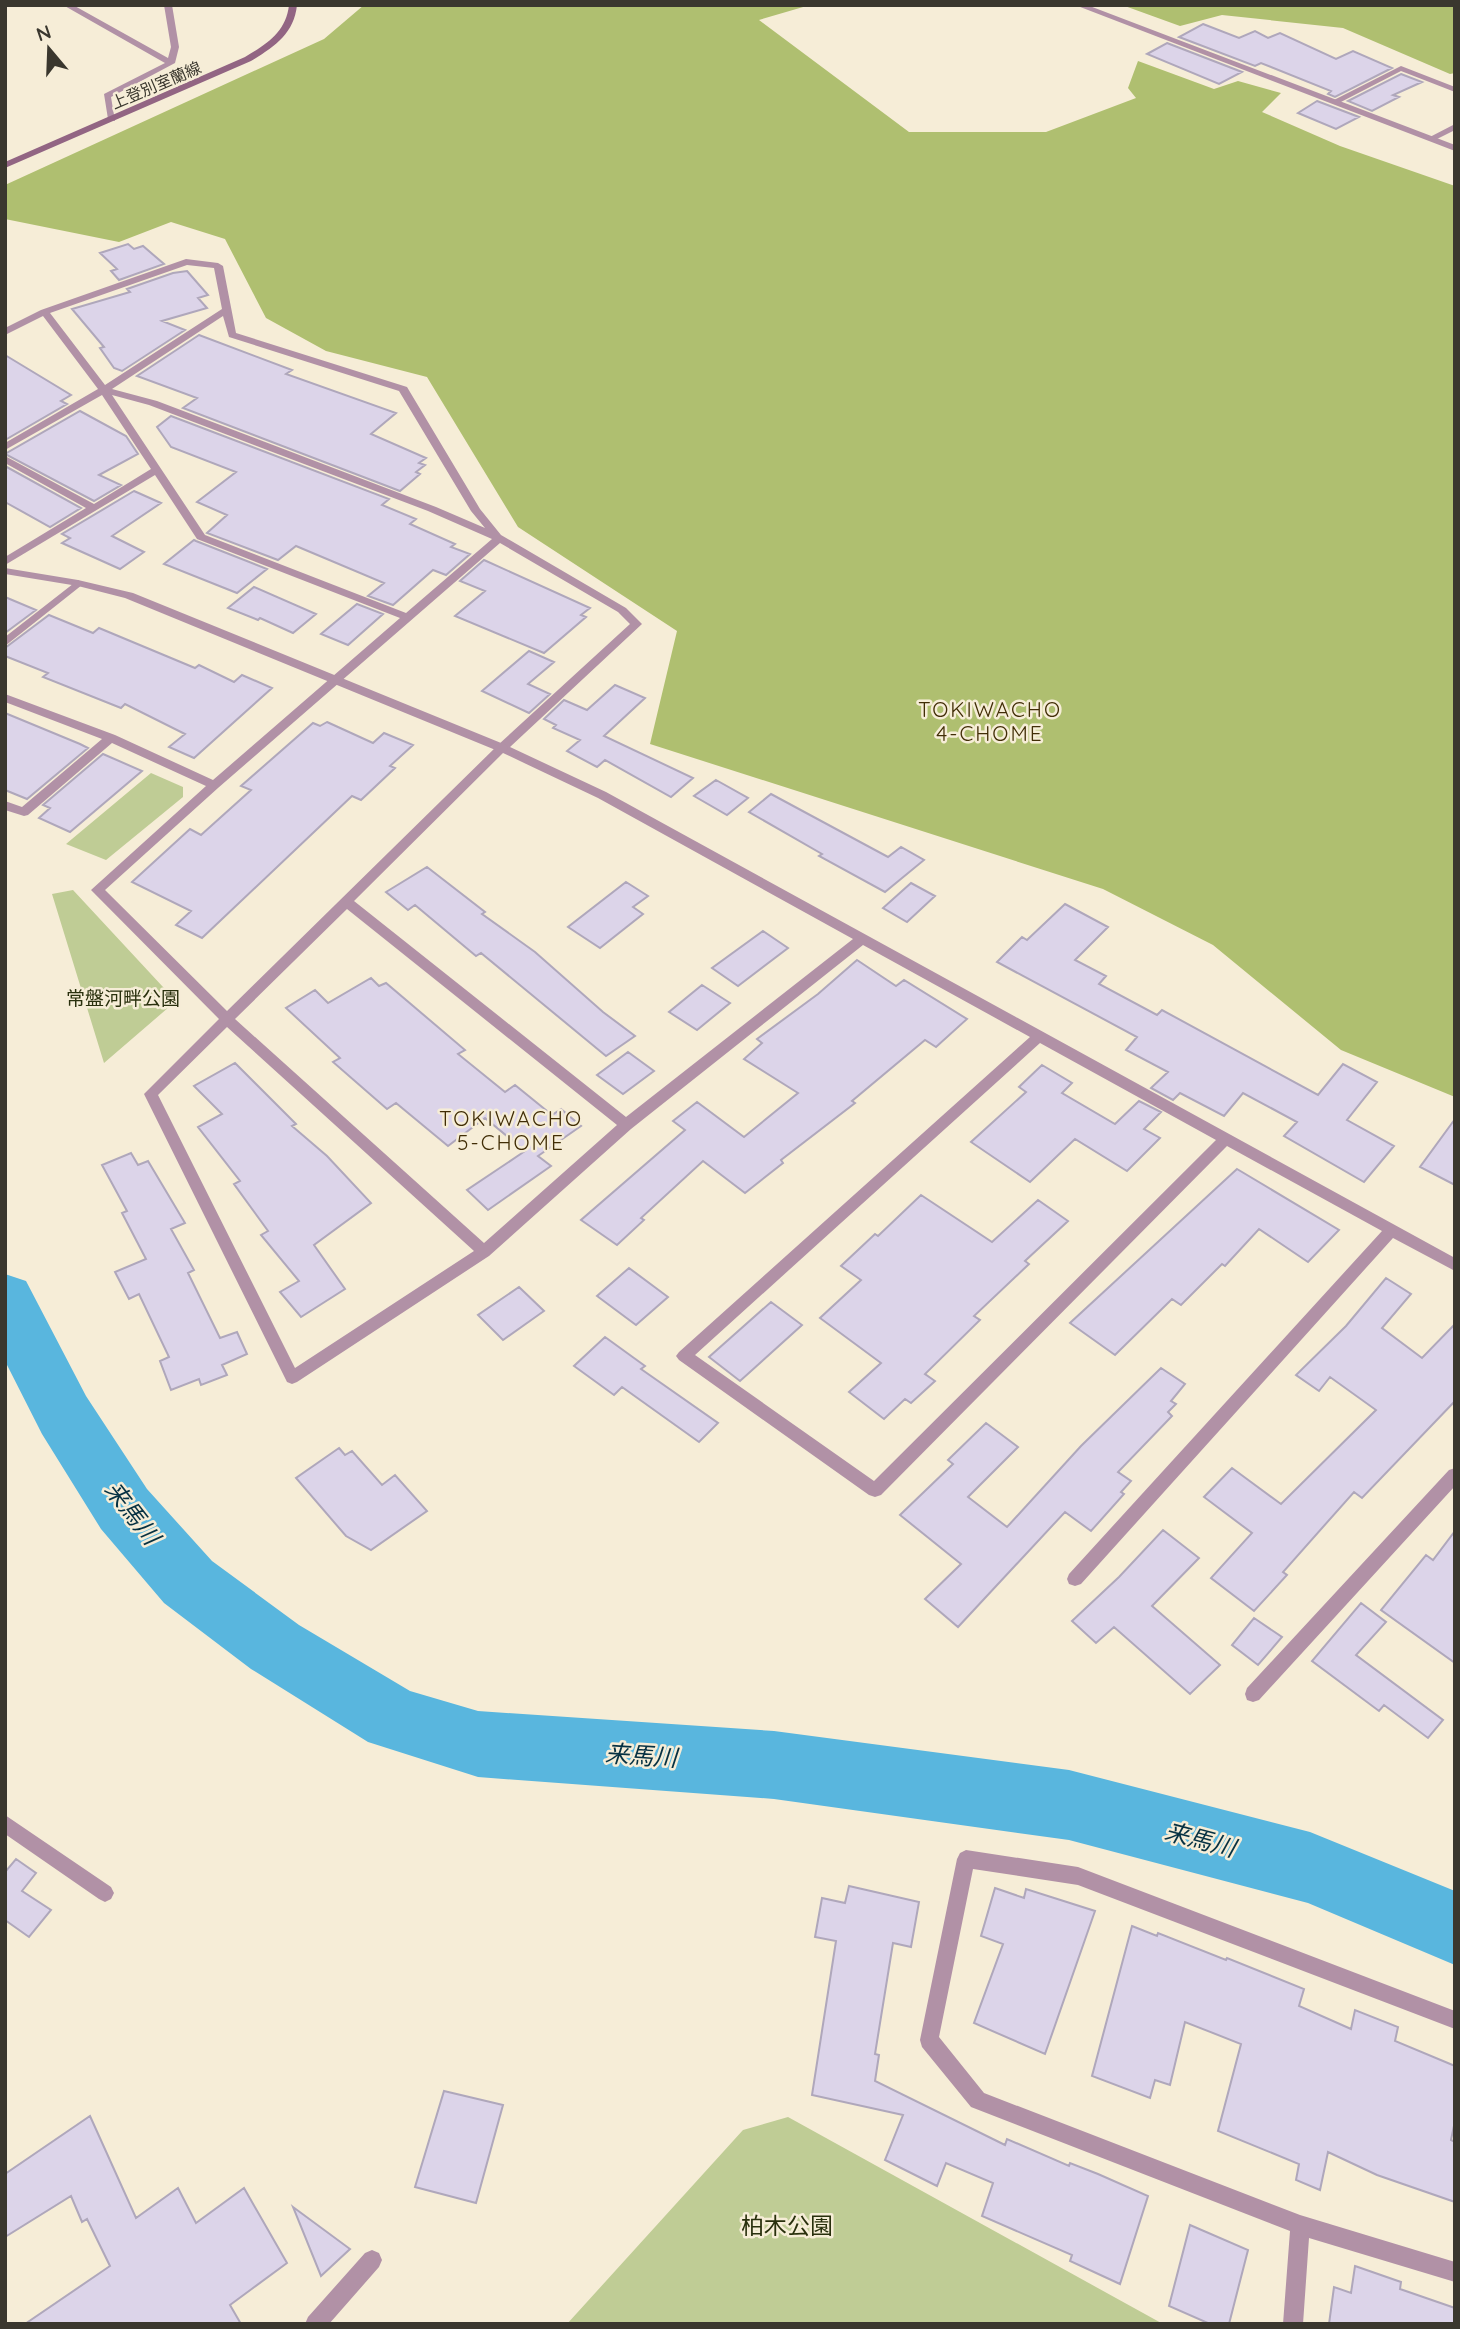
<svg xmlns="http://www.w3.org/2000/svg" width="1460" height="2329" font-family="Quicksand,'Noto Sans JP',sans-serif">
<rect width="100%" height="100%" fill="#f6edd7"/>
<path fill="#bfcc95" d="M 151,773 L 183,787 L 183,797 L 106,860 L 66,844 Z
M 73,890 L 176,1001 L 104,1063 L 52,894 Z
M 788,2117 L 1163,2324 L 567,2324 L 743,2130 Z"/>
<path fill="#afbf70" d="M 364,5 L 810,5 L 759,20 L 909,132 L 1046,132 L 1136,98 L 1128,88 L 1138,61 L 1214,89 L 1238,81 L 1281,93 L 1262,112 L 1340,146 L 1455,186 L 1455,1097 L 1341,1050 L 1213,945 L 1103,889 L 650,744 L 677,631 L 518,527 L 427,377 L 326,351 L 266,318 L 225,239 L 171,222 L 119,242 L 5,219 L 5,185 L 324,39 Z
M 1122,5 L 1455,5 L 1455,73 L 1450,74 L 1343,28 L 1222,15 L 1180,26 Z"/>
<g fill="none" stroke-linecap="round" stroke-linejoin="round">
<path fill="#59b6de" fill-rule="evenodd" d="M 5,1274 L 26,1281 L 86,1396 L 147,1489 L 212,1561 L 299,1625 L 410,1691 L 478,1711 L 774,1731 L 1069,1770 L 1310,1832 L 1455,1891 L 1455,1965 L 1308,1903 L 1069,1840 L 774,1799 L 478,1777 L 368,1742 L 251,1669 L 164,1603 L 101,1529 L 42,1434 L 5,1361 Z"/>
</g>
<path fill="#dcd4e9" stroke="#afa7bb" stroke-width="2" d="M 1203,24 L 1239,38 L 1255,31 L 1268,38 L 1280,33 L 1336,59 L 1353,51 L 1392,68 L 1335,97 L 1328,94 L 1331,91 L 1261,63 L 1255,66 L 1179,37 Z
M 1167,43 L 1242,72 L 1219,84 L 1147,54 Z
M 1401,74 L 1422,82 L 1393,95 L 1399,97 L 1372,111 L 1348,101 Z
M 1317,101 L 1359,117 L 1336,129 L 1298,113 Z
M 128,244 L 134,249 L 143,246 L 164,264 L 119,280 L 111,271 L 117,269 L 100,253 Z
M 187,271 L 208,295 L 198,298 L 207,308 L 162,321 L 185,330 L 122,371 L 114,368 L 100,348 L 104,347 L 72,309 L 130,292 L 127,289 L 173,273 Z
M 199,335 L 292,370 L 286,374 L 396,413 L 371,434 L 426,458 L 419,463 L 425,465 L 416,472 L 420,474 L 400,491 L 183,408 L 197,398 L 137,376 Z
M 5,355 L 71,395 L 61,401 L 67,404 L 5,440 Z
M 80,411 L 126,436 L 138,454 L 99,475 L 121,485 L 94,501 L 5,454 Z
M 171,416 L 389,499 L 382,505 L 416,519 L 410,524 L 455,544 L 451,547 L 470,554 L 446,575 L 433,570 L 393,605 L 368,596 L 384,583 L 296,546 L 278,560 L 207,533 L 227,515 L 197,502 L 236,472 L 171,447 L 157,427 Z
M 5,466 L 81,508 L 50,527 L 5,502 Z
M 134,491 L 161,503 L 112,536 L 144,552 L 120,569 L 62,543 L 70,538 L 62,534 Z
M 194,540 L 196,541 L 267,569 L 237,593 L 164,564 Z
M 484,560 L 590,608 L 581,615 L 586,617 L 544,653 L 455,616 L 485,591 L 460,581 Z
M 254,587 L 316,614 L 293,633 L 260,618 L 258,620 L 228,608 Z
M 5,597 L 36,610 L 5,633 Z
M 357,604 L 383,614 L 348,645 L 321,634 Z
M 49,615 L 93,633 L 99,628 L 195,668 L 199,665 L 234,682 L 242,675 L 272,688 L 194,758 L 169,747 L 185,734 L 125,704 L 121,708 L 43,677 L 48,673 L 5,656 L 5,648 Z
M 529,651 L 554,662 L 528,684 L 550,694 L 529,713 L 482,691 Z
M 615,685 L 645,698 L 604,736 L 693,778 L 671,797 L 605,760 L 597,767 L 567,751 L 580,740 L 553,728 L 556,725 L 544,719 L 564,700 L 587,710 Z
M 5,713 L 80,744 L 88,748 L 27,799 L 5,790 Z
M 327,722 L 373,743 L 384,733 L 413,745 L 390,766 L 395,768 L 361,800 L 352,796 L 202,938 L 176,925 L 191,911 L 132,882 L 190,829 L 201,835 L 251,790 L 241,786 L 313,723 L 320,726 Z
M 103,754 L 142,771 L 70,832 L 39,818 L 50,808 L 43,805 Z
M 716,780 L 748,798 L 727,815 L 694,796 Z
M 771,794 L 888,857 L 901,847 L 924,860 L 885,892 L 819,856 L 822,854 L 749,812 Z
M 427,867 L 485,912 L 482,914 L 535,952 L 603,1012 L 635,1036 L 606,1056 L 481,953 L 476,956 L 415,905 L 408,910 L 386,892 Z
M 626,882 L 648,896 L 633,907 L 643,914 L 600,948 L 568,927 Z
M 911,883 L 935,896 L 907,922 L 883,908 Z
M 1065,904 L 1108,927 L 1075,960 L 1106,976 L 1099,984 L 1157,1015 L 1162,1010 L 1318,1095 L 1343,1064 L 1377,1082 L 1347,1120 L 1394,1146 L 1364,1182 L 1284,1136 L 1297,1122 L 1243,1093 L 1224,1116 L 1180,1093 L 1173,1100 L 1151,1088 L 1168,1072 L 1126,1050 L 1137,1037 L 997,962 L 1022,937 L 1027,940 Z
M 763,931 L 788,948 L 738,986 L 712,968 Z
M 857,960 L 896,986 L 904,980 L 967,1019 L 936,1047 L 925,1040 L 852,1101 L 855,1103 L 781,1160 L 783,1163 L 745,1193 L 703,1161 L 641,1218 L 644,1220 L 617,1245 L 581,1220 L 685,1130 L 673,1121 L 697,1102 L 744,1137 L 798,1093 L 744,1059 L 762,1043 L 757,1039 L 818,994 Z
M 371,978 L 379,986 L 386,983 L 465,1050 L 458,1054 L 505,1092 L 515,1085 L 552,1115 L 561,1109 L 581,1126 L 538,1156 L 551,1166 L 488,1210 L 467,1190 L 525,1151 L 485,1118 L 448,1146 L 396,1103 L 387,1109 L 333,1062 L 340,1058 L 286,1008 L 315,990 L 328,1003 Z
M 702,985 L 730,1003 L 697,1030 L 669,1012 Z
M 628,1052 L 654,1071 L 623,1094 L 597,1075 Z
M 235,1063 L 296,1124 L 292,1126 L 327,1156 L 371,1203 L 314,1245 L 345,1289 L 301,1317 L 280,1292 L 299,1281 L 261,1235 L 268,1231 L 234,1184 L 240,1181 L 198,1127 L 222,1114 L 194,1086 Z
M 1042,1065 L 1072,1083 L 1062,1093 L 1115,1124 L 1139,1101 L 1161,1112 L 1144,1129 L 1160,1138 L 1127,1171 L 1075,1139 L 1030,1182 L 971,1142 L 1026,1092 L 1019,1087 Z
M 1455,1119 L 1455,1185 L 1420,1167 Z
M 131,1153 L 138,1165 L 148,1161 L 185,1223 L 171,1229 L 194,1270 L 188,1273 L 220,1338 L 237,1332 L 247,1354 L 222,1365 L 227,1375 L 201,1385 L 199,1379 L 171,1390 L 160,1361 L 169,1357 L 139,1294 L 129,1299 L 115,1272 L 146,1259 L 122,1213 L 127,1211 L 102,1165 Z
M 1237,1169 L 1339,1230 L 1308,1262 L 1259,1229 L 1225,1266 L 1222,1264 L 1181,1305 L 1172,1299 L 1115,1355 L 1070,1323 Z
M 921,1195 L 992,1242 L 1038,1200 L 1068,1221 L 1025,1261 L 1029,1264 L 974,1316 L 980,1320 L 925,1374 L 935,1381 L 911,1403 L 905,1399 L 884,1419 L 849,1392 L 881,1363 L 820,1318 L 861,1280 L 841,1266 L 875,1234 L 878,1236 Z
M 629,1268 L 668,1297 L 636,1325 L 597,1296 Z
M 1386,1278 L 1411,1294 L 1382,1328 L 1422,1358 L 1455,1324 L 1455,1401 L 1362,1498 L 1354,1492 L 1283,1572 L 1287,1575 L 1254,1611 L 1211,1578 L 1252,1533 L 1204,1497 L 1232,1468 L 1281,1504 L 1376,1410 L 1330,1377 L 1319,1391 L 1296,1375 L 1346,1326 Z
M 519,1287 L 544,1311 L 503,1340 L 478,1315 Z
M 771,1302 L 802,1325 L 740,1381 L 709,1357 Z
M 605,1337 L 645,1366 L 641,1369 L 718,1423 L 699,1442 L 622,1387 L 614,1395 L 574,1366 Z
M 1161,1368 L 1185,1384 L 1171,1401 L 1176,1404 L 1168,1412 L 1172,1416 L 1118,1472 L 1131,1481 L 1121,1492 L 1124,1494 L 1091,1531 L 1065,1512 L 958,1627 L 925,1599 L 961,1564 L 900,1515 L 953,1464 L 948,1460 L 986,1423 L 1018,1447 L 968,1497 L 1007,1527 L 1081,1446 Z
M 339,1448 L 345,1455 L 352,1451 L 382,1485 L 395,1475 L 427,1511 L 371,1550 L 346,1536 L 296,1478 Z
M 1163,1530 L 1199,1558 L 1152,1606 L 1220,1665 L 1190,1694 L 1114,1627 L 1096,1643 L 1072,1621 L 1119,1577 Z
M 1455,1531 L 1455,1663 L 1381,1610 L 1426,1555 L 1433,1560 Z
M 1361,1603 L 1386,1622 L 1356,1655 L 1443,1720 L 1428,1738 L 1384,1705 L 1379,1711 L 1312,1661 Z
M 1254,1618 L 1282,1637 L 1258,1665 L 1232,1645 Z
M 16,1859 L 36,1873 L 22,1891 L 51,1910 L 29,1937 L 5,1920 L 5,1872 Z
M 849,1886 L 919,1902 L 911,1947 L 893,1943 L 875,2054 L 879,2055 L 875,2081 L 1005,2145 L 1007,2139 L 1069,2166 L 1070,2163 L 1098,2174 L 1148,2196 L 1120,2284 L 1070,2261 L 1072,2255 L 982,2216 L 993,2183 L 946,2163 L 937,2186 L 885,2160 L 903,2115 L 812,2095 L 836,1941 L 815,1937 L 822,1898 L 845,1903 Z
M 995,1888 L 1024,1898 L 1026,1889 L 1095,1911 L 1045,2054 L 974,2023 L 1003,1944 L 981,1936 Z
M 1132,1926 L 1157,1936 L 1158,1933 L 1226,1960 L 1227,1958 L 1304,1989 L 1299,2006 L 1351,2029 L 1355,2010 L 1398,2027 L 1395,2041 L 1455,2066 L 1455,2121 L 1451,2140 L 1455,2142 L 1455,2202 L 1377,2175 L 1328,2152 L 1320,2190 L 1296,2180 L 1299,2164 L 1218,2131 L 1241,2044 L 1185,2022 L 1170,2085 L 1155,2080 L 1150,2098 L 1092,2076 Z
M 444,2091 L 503,2105 L 476,2203 L 415,2187 Z
M 90,2116 L 136,2218 L 178,2188 L 196,2223 L 244,2188 L 287,2263 L 230,2305 L 241,2324 L 25,2324 L 110,2266 L 87,2219 L 82,2222 L 71,2196 L 5,2237 L 5,2174 Z
M 293,2207 L 350,2249 L 321,2276 Z
M 1190,2225 L 1248,2250 L 1229,2324 L 1210,2324 L 1169,2306 Z
M 1355,2266 L 1401,2282 L 1400,2289 L 1455,2308 L 1455,2324 L 1329,2324 L 1334,2287 L 1351,2293 Z"/>
<g fill="none" stroke-linecap="round" stroke-linejoin="round">
<path fill="#b191a6" fill-rule="evenodd" d="M 63,5 L 73,5 L 168,58 L 171,47 L 164,5 L 172,5 L 179,47 L 175,63 L 111,97 L 115,121 L 108,119 L 104,94 L 165,63 Z
M 1401,66 L 1455,87 L 1455,92 L 1401,71 L 1337,104 L 1330,102 Z
M 1455,124 L 1455,130 L 1433,141 L 1426,139 Z
M 186,259 L 218,263 L 223,266 L 236,333 L 407,387 L 480,509 L 501,535 L 626,608 L 642,624 L 510,747 L 606,792 L 1455,1258 L 1455,1271 L 1393,1238 L 1081,1584 L 1075,1586 L 1069,1584 L 1067,1579 L 1069,1574 L 1382,1231 L 1227,1146 L 881,1495 L 875,1497 L 869,1495 L 679,1360 L 676,1356 L 679,1352 L 1030,1037 L 863,945 L 631,1129 L 489,1256 L 297,1382 L 292,1384 L 287,1382 L 144,1094 L 219,1019 L 91,890 L 206,786 L 112,743 L 28,815 L 24,816 L 5,810 L 5,801 L 22,807 L 102,739 L 5,702 L 5,694 L 115,735 L 213,780 L 400,618 L 197,539 L 155,475 L 5,565 L 5,557 L 86,508 L 5,463 L 5,456 L 94,504 L 151,469 L 102,395 L 5,450 L 5,443 L 98,389 L 43,316 L 5,335 L 5,328 L 41,310 ZM 187,265 L 214,268 L 222,309 L 105,385 L 50,313 ZM 223,316 L 229,337 L 399,391 L 471,511 L 485,528 L 436,507 L 157,401 L 112,389 ZM 112,395 L 149,405 L 428,511 L 492,539 L 406,613 L 205,535 ZM 500,543 L 618,612 L 630,624 L 498,745 L 227,1011 L 105,890 L 218,788 ZM 503,753 L 598,798 L 853,939 L 626,1117 L 354,901 ZM 347,909 L 617,1125 L 484,1243 L 235,1019 ZM 227,1027 L 474,1251 L 295,1368 L 158,1095 ZM 1040,1043 L 1216,1140 L 874,1481 L 695,1355 Z
M 78,580 L 83,583 L 82,585 L 5,646 L 5,637 Z
M 1455,1468 L 1455,1486 L 1259,1700 L 1253,1702 L 1247,1700 L 1245,1694 L 1247,1688 L 1449,1470 Z
M 5,1815 L 111,1887 L 114,1893 L 111,1899 L 105,1902 L 99,1899 L 5,1834 Z
M 966,1850 L 1078,1867 L 1455,2011 L 1455,2029 L 1078,1885 L 973,1869 L 939,2037 L 984,2093 L 1300,2215 L 1455,2262 L 1455,2282 L 1309,2238 L 1303,2324 L 1283,2324 L 1290,2231 L 971,2107 L 922,2047 L 920,2040 L 957,1859 L 960,1853 Z
M 372,2250 L 379,2253 L 382,2260 L 379,2267 L 329,2324 L 305,2324 L 308,2317 L 365,2253 Z"/>
<path fill="#b191a6" fill-rule="evenodd" d="M 1075,5 L 1087,5 L 1455,145 L 1455,151 Z
M 5,568 L 78,580 L 133,593 L 506,745 L 508,748 L 506,751 L 498,751 L 125,598 L 78,586 L 5,574 Z"/>
<path fill="#926583" fill-rule="evenodd" d="M 289,5 L 297,5 C 294,34 274,47 251,61 L 5,168 L 5,162 L 245,57 C 267,44 286,32 289,5 Z"/>
</g>
<g text-anchor="middle" stroke-width="5" stroke-linejoin="round" paint-order="stroke">
<g font-size="16" fill="#3a372e" stroke="#f6edd7">
<text transform="translate(156 85) rotate(-23)" y="6">上登別室蘭線</text>
</g>
<g font-size="19" fill="#29300d" stroke="#f6edd7">
<text x="123" y="1005">常盤河畔公園</text>
</g>
<g font-size="21" letter-spacing="2" fill="#412d06" stroke="#f6edd7">
<text x="990" y="717">TOKIWACHO<tspan x="990" dy="24">4-CHOME</tspan></text>
<text x="511" y="1126">TOKIWACHO<tspan x="511" dy="24">5-CHOME</tspan></text>
</g>
<g font-size="23" fill="#29300d" stroke="#f6edd7">
<text x="787" y="2234">柏木公園</text>
</g>
<g font-size="24" font-style="italic" fill="#063142" stroke="#f6edd7">
<text transform="translate(132 1513) rotate(52)" y="8">来馬川</text>
<text transform="translate(641 1756) rotate(4)" y="8">来馬川</text>
<text transform="translate(1200 1840) rotate(15)" y="8">来馬川</text>
</g>
</g>
<rect width="1460" height="2329" fill="none" stroke="#3a372e" stroke-width="14"/>
<g transform="translate(49 49) rotate(341)" stroke="#f6edd7" stroke-width="5" paint-order="stroke">
<path d="M0-5L12 26L0 18L-12 26Z" fill="#3a372e"/>
<text y="-10" font-size="19" font-weight="bold" text-anchor="middle" fill="#3a372e">N</text>
</g>
</svg>
